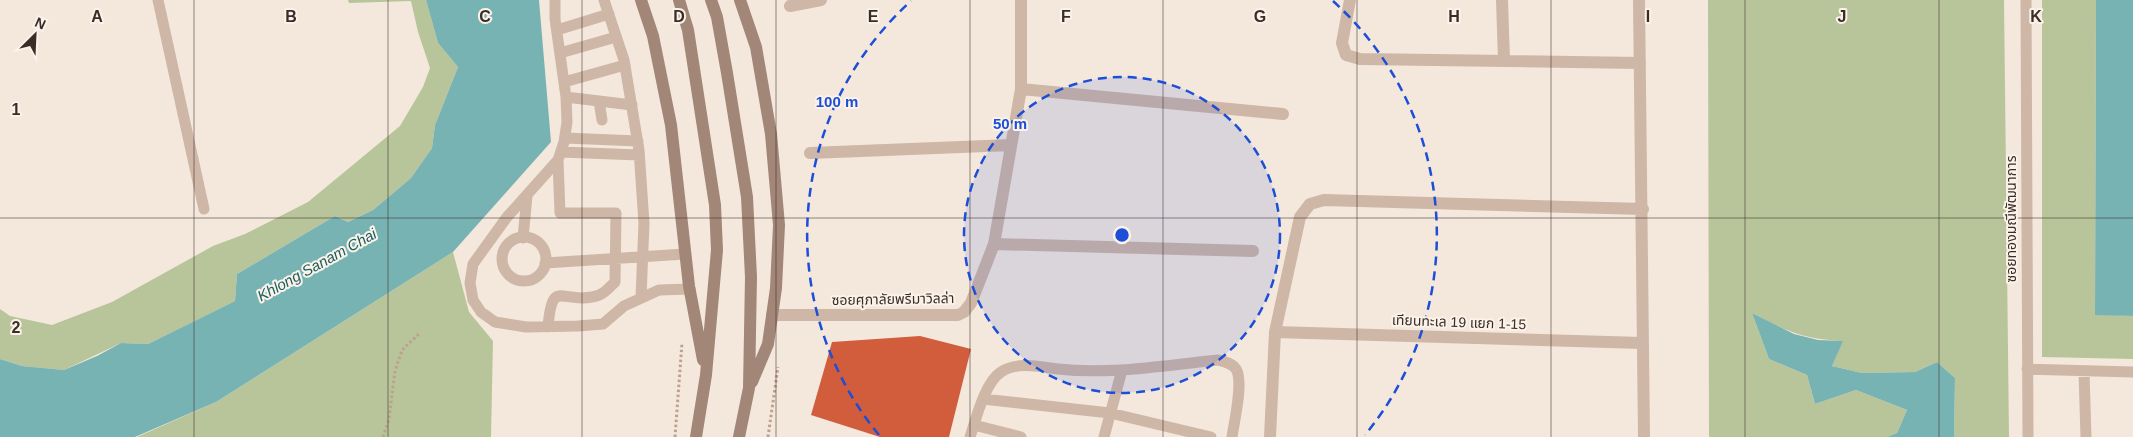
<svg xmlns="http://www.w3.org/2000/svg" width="2133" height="437" font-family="Helvetica,'Noto Sans Thai',sans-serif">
<rect width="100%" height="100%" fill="#f4e8dc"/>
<path fill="#b8c59a" d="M 348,0 L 426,0 L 438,43 L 458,67 L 435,125 L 432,148 L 411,178 L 373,210 L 348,222 L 335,216 L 237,274 L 235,301 L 148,344 L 121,343 L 64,370 L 22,366 L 0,359 L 0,309 L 10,316 L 52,325 L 112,302 L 213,246 L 245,234 L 308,202 L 400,126 L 423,87 L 430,68 L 418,32 L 411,1 L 349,3 Z
M 1708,0 L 2004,0 L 2009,437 L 1954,437 L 1955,378 L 1937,362 L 1915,372 L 1862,373 L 1832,366 L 1842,341 C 1802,339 1787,331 1752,313 L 1769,359 L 1807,375 L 1815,404 L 1856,390 L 1907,410 L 1897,433 L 1887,437 L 1709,437 Z
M 2042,0 L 2096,0 L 2095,314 L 2133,316 L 2133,359 L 2042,357 Z
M 453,252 L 469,312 L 493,341 L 491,437 L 137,437 L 216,402 Z"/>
<path fill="#78b3b4" d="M 426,0 L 539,0 L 551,142 L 453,252 L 216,402 L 135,437 L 0,437 L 0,359 L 22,366 L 64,370 L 97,356 L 121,343 L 148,344 L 235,301 L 237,274 L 335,216 L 348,222 L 373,210 L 411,178 L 432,148 L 435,125 L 458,67 L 438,43 Z
M 2096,0 L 2133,0 L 2133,316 L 2095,315 Z
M 1752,313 L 1794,334 L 1818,340 L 1843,341 L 1832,366 L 1862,373 L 1915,372 L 1937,362 L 1955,378 L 1954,437 L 1887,437 L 1897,433 L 1907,410 L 1856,390 L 1815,404 L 1807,375 L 1769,359 Z"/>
<path fill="#d15d3d" d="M 920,336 L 971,349 L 949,437 L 880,437 L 811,415 L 832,342 Z"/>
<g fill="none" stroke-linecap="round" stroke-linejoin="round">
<path stroke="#baa190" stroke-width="3" stroke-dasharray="2.5 2.5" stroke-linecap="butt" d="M 383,437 L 389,419 L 395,371 L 402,350 L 420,333
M 675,437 L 682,343
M 768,437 L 778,367"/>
<path stroke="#ceb7a6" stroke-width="11" d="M 158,0 L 204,209
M 555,0 L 555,19 L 566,97 L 567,122 L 564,142 L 558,160 L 507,217 L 473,264 L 470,283 L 473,300 L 481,312 L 495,322 L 526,327 L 578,326 L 603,324 L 624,306 L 659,290 L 690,289
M 604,0 L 624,60 L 639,150 L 644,223 L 641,298
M 2026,0 L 2028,437
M 557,30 L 609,14
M 560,53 L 616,37
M 564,82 L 625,65
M 566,97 L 632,105
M 599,101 L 602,120
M 565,138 L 638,141
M 561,152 L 639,155
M502 259a22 22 0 1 1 44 0a22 22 0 1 1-44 0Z
M 523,238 L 527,196
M 545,263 L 685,254
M 548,327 C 552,278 561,303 592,297 C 602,296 608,289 615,282 L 616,213 L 560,213 L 558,160
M 2027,369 L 2133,372
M 2084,372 L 2086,437
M 983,399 L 1110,413 L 1211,437
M 974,425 L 1021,437
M 970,437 C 976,419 985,382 1001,372 C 1018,361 1040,367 1058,369 C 1111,375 1166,365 1218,360 C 1225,362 1232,363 1236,369 C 1244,382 1234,422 1232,437
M 1104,437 L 1122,370"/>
<path stroke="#ceb7a6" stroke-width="12" d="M 1350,0 L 1342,43 L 1346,55 L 1360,59 L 1640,63
M 1502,0 L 1504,60
M 1639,0 L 1644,437
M 790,6 L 821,0
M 1021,89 L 1283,114
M 810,153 L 1011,145
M 994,244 L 1253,251
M 772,315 L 958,315 L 964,312 L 971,303 L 994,244 L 1021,89 L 1021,0
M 1275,332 L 1642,343
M 1270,437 L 1275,332 L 1300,217 L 1310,204 L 1324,200 L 1643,209"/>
<path stroke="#a28677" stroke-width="12" d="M 641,0 L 653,36 L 671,125 L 689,286 L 703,360
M 679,0 L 688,30 L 715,205 L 717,250 L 706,375 L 696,437
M 711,0 L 717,17 L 727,73 L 747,197 L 751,277 L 749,388 L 739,437
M 740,0 L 756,47 L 771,134 L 779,225 L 776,288 L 768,344 L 752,382"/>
</g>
<path fill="none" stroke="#3a2d28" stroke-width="1" stroke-opacity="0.55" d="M 194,0 L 194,437M 388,0 L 388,437M 582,0 L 582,437M 776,0 L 776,437M 970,0 L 970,437M 1163,0 L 1163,437M 1357,0 L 1357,437M 1551,0 L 1551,437M 1745,0 L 1745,437M 1939,0 L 1939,437M 0,218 L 2133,218"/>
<circle cx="1122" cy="235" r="158" fill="#1d4ed8" fill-opacity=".12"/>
<g fill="none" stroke="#1d4ed8" stroke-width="2.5" stroke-dasharray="9 6">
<circle cx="1122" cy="235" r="158"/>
<path d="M879 435A315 315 0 0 1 911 1M1333 1A315 315 0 0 1 1365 435"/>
</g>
<g text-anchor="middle" stroke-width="4" stroke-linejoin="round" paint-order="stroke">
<g font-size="14" fill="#3a2d28" stroke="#fbf2e9">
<text transform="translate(2011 219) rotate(-90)" y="5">ซอยทองมณีพัฒนาการ</text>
<text transform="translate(893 299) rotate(-1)" y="5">ซอยศุภาลัยพรีมาวิลล่า</text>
<text transform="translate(1459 322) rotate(2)" y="5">เทียนทะเล 19 แยก 1-15</text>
</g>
<g font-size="15" font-style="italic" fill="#195d5f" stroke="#fbf2e9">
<text transform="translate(317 265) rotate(-29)" y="5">Khlong Sanam Chai</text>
</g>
</g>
<g font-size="16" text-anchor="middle" font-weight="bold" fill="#3a2d28" stroke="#fbf2e9" stroke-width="4" stroke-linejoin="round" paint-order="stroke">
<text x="97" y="22">A</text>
<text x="291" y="22">B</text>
<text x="485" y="22">C</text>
<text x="679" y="22">D</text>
<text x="873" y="22">E</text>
<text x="1066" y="22">F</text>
<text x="1260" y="22">G</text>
<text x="1454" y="22">H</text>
<text x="1648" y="22">I</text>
<text x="1842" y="22">J</text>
<text x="2036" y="22">K</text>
<text x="16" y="115">1</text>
<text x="16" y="333">2</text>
</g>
<circle cx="1122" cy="235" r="8" fill="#1d4ed8" stroke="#fbf2e9" stroke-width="2.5"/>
<g font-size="15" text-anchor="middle" font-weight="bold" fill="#1d4ed8" stroke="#fbf2e9" stroke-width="4" stroke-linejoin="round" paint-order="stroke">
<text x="837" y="107">100 m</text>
<text x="1010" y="129">50 m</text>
</g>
<g transform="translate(35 35) rotate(24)" stroke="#fbf2e9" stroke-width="4" paint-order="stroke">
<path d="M0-4L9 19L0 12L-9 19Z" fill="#3a2d28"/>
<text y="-8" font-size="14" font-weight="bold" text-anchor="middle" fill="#3a2d28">N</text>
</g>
</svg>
